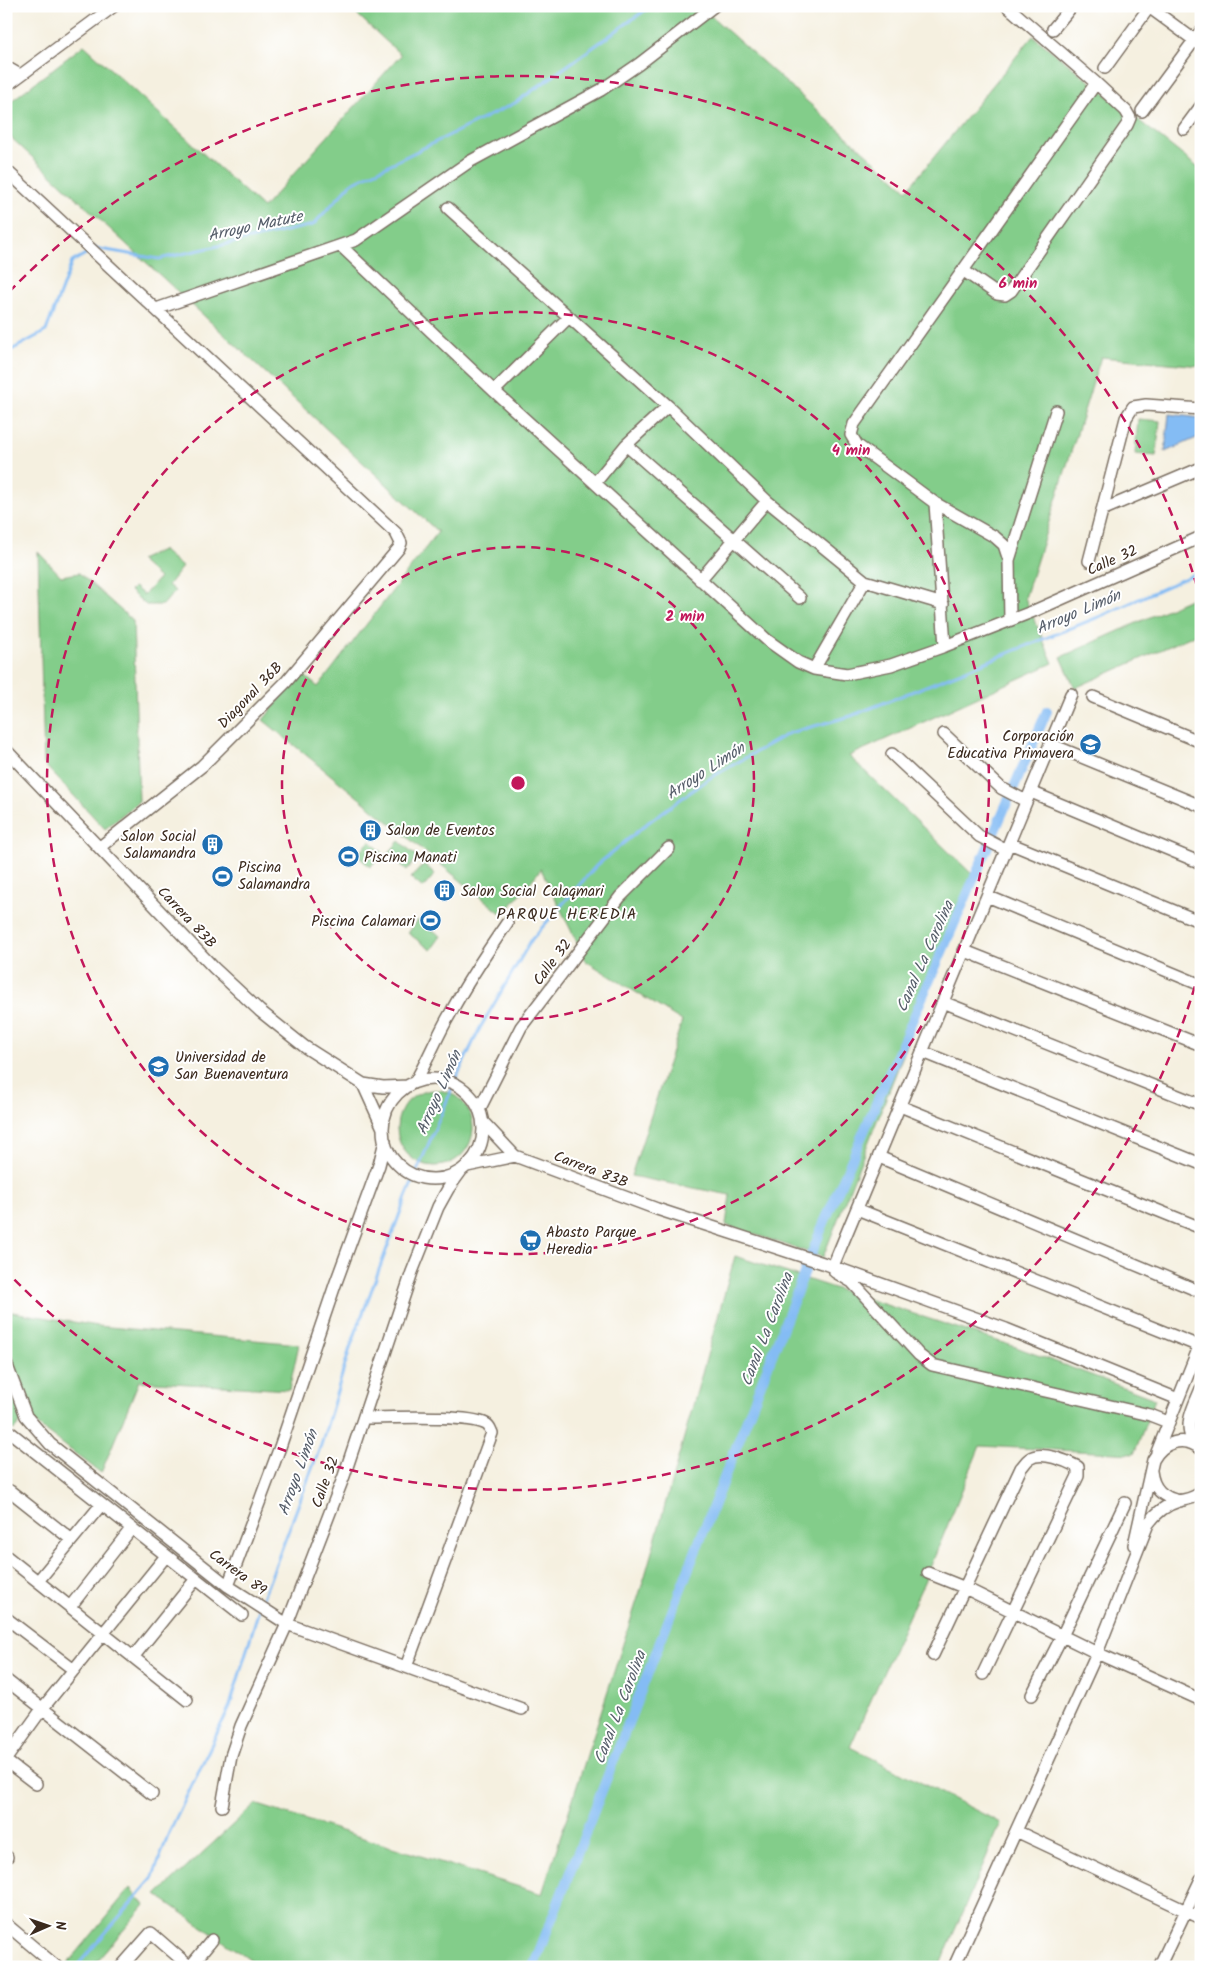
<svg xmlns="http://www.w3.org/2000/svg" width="1207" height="1973" font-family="Kalam,sans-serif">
<rect width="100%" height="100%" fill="#fff"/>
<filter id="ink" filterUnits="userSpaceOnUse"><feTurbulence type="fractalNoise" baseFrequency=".02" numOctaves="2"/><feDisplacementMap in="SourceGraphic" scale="10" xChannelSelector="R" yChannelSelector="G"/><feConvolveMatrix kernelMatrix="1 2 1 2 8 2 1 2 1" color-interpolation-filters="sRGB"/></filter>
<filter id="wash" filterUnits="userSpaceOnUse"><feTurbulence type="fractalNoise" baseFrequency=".0096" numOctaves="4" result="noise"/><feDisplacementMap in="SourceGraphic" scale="20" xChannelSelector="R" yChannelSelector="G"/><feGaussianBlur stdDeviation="1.12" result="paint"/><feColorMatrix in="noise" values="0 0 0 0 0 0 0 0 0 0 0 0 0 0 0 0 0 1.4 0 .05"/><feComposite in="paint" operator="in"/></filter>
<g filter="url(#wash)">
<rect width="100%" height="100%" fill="#f5f0e0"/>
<path fill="#83cd8a" stroke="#5f7c54" d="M 348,6 L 703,6 L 702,8 L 907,190 L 1033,36 L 1201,170 L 1201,366 L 1101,357 L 1025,598 L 1053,663 L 849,756 L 974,876 L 823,1257 L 726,1225 L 730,1195 L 631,1176 L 682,1021 L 586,961 L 541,869 L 503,915 L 263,720 L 301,673 L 318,687 L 438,532 L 6,133 L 6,105 L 84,45 L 263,208 L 401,55 Z
M 1138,419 L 1160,421 L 1156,456 L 1135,454 Z
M 162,550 L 182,567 L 168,585 L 175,591 L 163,605 L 146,605 L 130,591 L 134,587 L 144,595 L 159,578 L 139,560 Z
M 38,552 L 61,576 L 79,573 L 133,621 L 139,801 L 105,829 L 44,764 Z
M 1201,594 L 1201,632 L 1075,688 L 1061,657 Z
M 370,841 L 383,853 L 370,867 L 357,855 Z
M 399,841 L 418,857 L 407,870 L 388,854 Z
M 424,864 L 435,874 L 423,888 L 411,878 Z
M 418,920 L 441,936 L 431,950 L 408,933 Z
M397 1128a38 38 0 1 1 76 0a38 38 0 1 1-76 0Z
M 735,1256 L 1016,1347 L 1155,1399 L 1134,1454 L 980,1446 L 928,1573 L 850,1747 L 1001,1823 L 939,1967 L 260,1967 L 157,1895 L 255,1804 L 542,1894 L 645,1576 Z
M 6,1311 L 98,1326 L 299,1344 L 289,1390 L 139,1381 L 101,1473 L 26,1416 L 14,1430 L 6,1425 Z
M 130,1888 L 145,1905 L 92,1967 L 65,1967 Z"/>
<path fill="#84bcf4" stroke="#607389" d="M 1169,414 L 1201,418 L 1201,436 L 1165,452 Z"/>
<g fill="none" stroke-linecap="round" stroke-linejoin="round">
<path stroke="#84bcf4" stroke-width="3" d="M 94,248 L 159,259 L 313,225 L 352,183 L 515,103 L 651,6
M 6,353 L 46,331 L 72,262 L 89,252
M 261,1603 L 321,1445 L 350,1348 L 406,1197 L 460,1070 L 480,1028 L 532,939 L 596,866 L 650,821 L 710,778 L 789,733 L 851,716 L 1101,616 L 1201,571
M 76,1967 L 152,1879 L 169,1833 L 230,1706 L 259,1609"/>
<path stroke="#84bcf4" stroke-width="10" d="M 533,1967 L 821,1230 L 1047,711"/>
</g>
</g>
<g filter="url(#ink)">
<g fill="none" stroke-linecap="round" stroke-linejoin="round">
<defs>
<path id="minor" d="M 1149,7 L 1201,45
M 1053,29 L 1072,6
M 6,67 L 20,75
M 1105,68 L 1150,6
M 6,86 L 114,6
M 1142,111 L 1201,31
M 1184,129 L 1201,106
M 6,170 L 396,533 L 401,543 L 399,548 L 286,682 L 202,766 L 100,847
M 448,208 L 668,406
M 341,246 L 494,391 L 767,640 L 798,662 L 814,669 L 847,674 L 891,665 L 945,646 L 1034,611 L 1201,537
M 964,271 L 997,294 L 1005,295 L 1011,291 L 1127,125 L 1130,118 L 1126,111 L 1096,83 L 1007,6
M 156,309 L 356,240 L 469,162 L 601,90 L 639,64 L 714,6
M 494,391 L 569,317
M 626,445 L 800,598
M 595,483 L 626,445 L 668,406 L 767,501 L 865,581 L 943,604
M 935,503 L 945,646
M 1102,510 L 1201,468
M 1009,560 L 1056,411
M 1089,561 L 1126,418 L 1133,407 L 1146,405 L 1201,409
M 700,580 L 767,501
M 1010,620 L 1009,560 L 1004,545 L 995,537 L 935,503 L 857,445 L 851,435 L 854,424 L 1096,83
M 814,669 L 865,581
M 1093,697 L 1201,742
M 944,734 L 1001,788 L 1026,801
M 1050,744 L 1201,806
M 6,750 L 214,968 L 260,1011 L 305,1047 L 363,1084 L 383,1087 L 408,1086
M 892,754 L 979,836 L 1006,850
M 1031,792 L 1201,863
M 1009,843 L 1201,922
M 987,896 L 1201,985
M 965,951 L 1201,1045
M 943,1002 L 1201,1105
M 923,1052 L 1201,1164
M383 1129a50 50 0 1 1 100 0a50 50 0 1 1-100 0Z
M 415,1082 C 428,1060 437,1036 450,1014 C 467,982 487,952 507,923
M 363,1084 L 383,1128
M 900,1106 L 1201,1228
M 479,1110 L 521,1027 L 620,897 L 669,848
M 483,1122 L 515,1156 L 657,1209 L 823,1263 L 1006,1329 L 1178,1399
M 879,1157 L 1201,1292
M 467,1166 L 515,1156
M 857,1209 L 1199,1346
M 833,1266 L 1071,694
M 835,1272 L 852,1282 L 919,1355 L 932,1365 L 1150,1415 L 1168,1422
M 6,1363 L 26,1416 L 50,1444 L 228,1586 L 287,1624 L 522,1709
M 364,1418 C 389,1418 467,1414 486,1424 C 490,1426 490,1429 492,1433 L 406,1667
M 6,1429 L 242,1615
M 1195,1445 C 1182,1426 1193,1408 1201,1389
M 1157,1452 L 1201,1342
M 1151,1471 C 1153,1489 1163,1498 1180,1501
M 6,1495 L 10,1491 L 72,1540
M 1134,1545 L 1153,1460 C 1163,1442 1183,1435 1201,1449
M 6,1556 L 187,1700
M 928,1573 L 963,1587 L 1097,1653 L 1201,1700
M 38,1581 L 101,1505
M 228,1586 L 280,1447 L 335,1285 L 379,1165 L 385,1141
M 70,1607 L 131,1529
M 6,1618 L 74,1670
M 933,1655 L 1021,1468 C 1024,1465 1026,1461 1029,1459 C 1041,1450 1067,1461 1078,1467 L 1078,1476 L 983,1674
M 134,1656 L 196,1579
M 6,1680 L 152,1794
M 1032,1695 L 1062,1636 L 1125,1503
M 6,1759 L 42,1709 L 166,1556
M 6,1761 L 36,1784
M 222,1806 L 231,1756 L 241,1726 L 287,1624 L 344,1476 L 412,1272 L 438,1207 L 448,1189 L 461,1171
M 1016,1831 L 1201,1918
M 6,1857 L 7,1857
M 6,1924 L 57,1967
M 121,1967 L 151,1933 L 190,1967
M 190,1967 L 212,1940
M 954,1967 L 1097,1653 L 1148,1524 C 1156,1513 1165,1505 1179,1501 C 1187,1499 1194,1499 1201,1492
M 1159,1967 L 1201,1879"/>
</defs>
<use href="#minor" stroke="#7c6f62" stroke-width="14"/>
<use href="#minor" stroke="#fff" stroke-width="11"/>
</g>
</g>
<g fill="none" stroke="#c2185b" stroke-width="2.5" stroke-dasharray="9 6">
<circle cx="518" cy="783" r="236"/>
<circle cx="518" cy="783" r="471"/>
<path d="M1199 972A707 707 0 0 1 9 1274M9 292A707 707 0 0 1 1199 594"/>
</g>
<defs>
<symbol id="school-disc" viewBox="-11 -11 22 22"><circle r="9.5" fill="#1f6fb2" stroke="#fff"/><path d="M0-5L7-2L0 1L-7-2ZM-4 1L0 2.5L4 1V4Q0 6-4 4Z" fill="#fff"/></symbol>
<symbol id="building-disc" viewBox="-11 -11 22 22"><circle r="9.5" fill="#1f6fb2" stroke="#fff"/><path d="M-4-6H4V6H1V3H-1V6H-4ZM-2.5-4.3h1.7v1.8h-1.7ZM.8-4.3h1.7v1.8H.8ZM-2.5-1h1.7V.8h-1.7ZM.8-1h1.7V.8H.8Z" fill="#fff"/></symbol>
<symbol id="stadium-disc" viewBox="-11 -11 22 22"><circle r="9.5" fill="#1f6fb2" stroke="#fff"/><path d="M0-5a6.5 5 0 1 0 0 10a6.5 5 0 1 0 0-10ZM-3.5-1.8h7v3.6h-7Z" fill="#fff"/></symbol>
<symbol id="university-disc" viewBox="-11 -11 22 22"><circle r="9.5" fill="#1f6fb2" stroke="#fff"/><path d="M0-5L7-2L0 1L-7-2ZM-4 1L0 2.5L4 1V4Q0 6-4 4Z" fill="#fff"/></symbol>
<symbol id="supermarket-disc" viewBox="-11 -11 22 22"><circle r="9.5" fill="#1f6fb2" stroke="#fff"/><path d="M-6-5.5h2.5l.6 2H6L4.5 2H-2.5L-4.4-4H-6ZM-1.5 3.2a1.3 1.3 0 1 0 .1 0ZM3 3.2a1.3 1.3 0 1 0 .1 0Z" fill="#fff"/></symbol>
</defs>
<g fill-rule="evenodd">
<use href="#school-disc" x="1078" y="732" width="25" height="25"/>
<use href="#building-disc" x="358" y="818" width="25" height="25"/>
<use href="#building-disc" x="200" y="832" width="25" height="25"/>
<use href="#stadium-disc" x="336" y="844" width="25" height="25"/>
<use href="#stadium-disc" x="210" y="864" width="25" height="25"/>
<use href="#building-disc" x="432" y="878" width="25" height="25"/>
<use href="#stadium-disc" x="418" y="908" width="25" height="25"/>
<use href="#university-disc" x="146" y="1054" width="25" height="25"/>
<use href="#supermarket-disc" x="518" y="1228" width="25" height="25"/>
</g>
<g text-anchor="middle" stroke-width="4" stroke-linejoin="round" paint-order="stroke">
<g font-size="15" fill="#3b2a1e" stroke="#fff">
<text transform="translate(1112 560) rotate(-24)" y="5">Calle 32</text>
<text transform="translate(250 695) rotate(-46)" y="5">Diagonal 36B</text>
<text transform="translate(187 917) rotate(47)" y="5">Carrera 83B</text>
<text transform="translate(552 962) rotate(-53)" y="5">Calle 32</text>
<text transform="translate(591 1169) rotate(21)" y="5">Carrera 83B</text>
<text transform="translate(325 1482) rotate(-70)" y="5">Calle 32</text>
<text transform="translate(238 1572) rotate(36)" y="5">Carrera 89</text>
</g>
<g font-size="15" fill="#3b2a1e" stroke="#fff" text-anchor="start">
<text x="1074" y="741" text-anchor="end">Corporación<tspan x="1074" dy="17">Educativa Primavera</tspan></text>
<text x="386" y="835">Salon de Eventos</text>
<text x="196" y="841" text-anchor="end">Salon Social<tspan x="196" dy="17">Salamandra</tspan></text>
<text x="364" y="862">Piscina Manati</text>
<text x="238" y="872">Piscina<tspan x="238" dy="17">Salamandra</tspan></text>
<text x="461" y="896">Salon Social Calaqmari</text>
<text x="415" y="926" text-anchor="end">Piscina Calamari</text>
<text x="175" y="1062">Universidad de<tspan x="175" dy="17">San Buenaventura</tspan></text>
<text x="546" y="1237">Abasto Parque<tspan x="546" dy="17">Heredia</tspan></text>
</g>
<g font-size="16" font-style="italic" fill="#555d69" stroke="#fff">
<text transform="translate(255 225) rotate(-12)" y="6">Arroyo Matute</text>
<text transform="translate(1078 611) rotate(-23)" y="6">Arroyo Limón</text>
<text transform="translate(705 770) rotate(-33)" y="6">Arroyo Limón</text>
<text transform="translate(924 956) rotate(-66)" y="6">Canal La Carolina</text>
<text transform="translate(438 1092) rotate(-66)" y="6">Arroyo Limón</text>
<text transform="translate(766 1329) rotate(-69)" y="6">Canal La Carolina</text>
<text transform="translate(297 1472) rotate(-70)" y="6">Arroyo Limón</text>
<text transform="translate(619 1707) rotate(-69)" y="6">Canal La Carolina</text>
</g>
<g font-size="16" letter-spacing="1" fill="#3b2a1e" stroke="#fff">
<text x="567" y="919">PARQUE HEREDIA</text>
</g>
</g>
<circle cx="518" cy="783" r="8" fill="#c2185b" stroke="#fff" stroke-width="2.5"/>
<g font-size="15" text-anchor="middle" font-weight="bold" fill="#c2185b" stroke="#fff" stroke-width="4" stroke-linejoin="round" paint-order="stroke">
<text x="1018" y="288">6 min</text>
<text x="851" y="455">4 min</text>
<text x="685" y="621">2 min</text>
</g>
<rect width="1207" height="1973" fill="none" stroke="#fff" stroke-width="25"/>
<g transform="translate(48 1926) rotate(88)" stroke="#ffffff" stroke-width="4" paint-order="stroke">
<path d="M0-4L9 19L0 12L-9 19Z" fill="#3b2a1e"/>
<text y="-8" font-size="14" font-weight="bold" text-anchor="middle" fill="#3b2a1e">N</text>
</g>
</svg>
